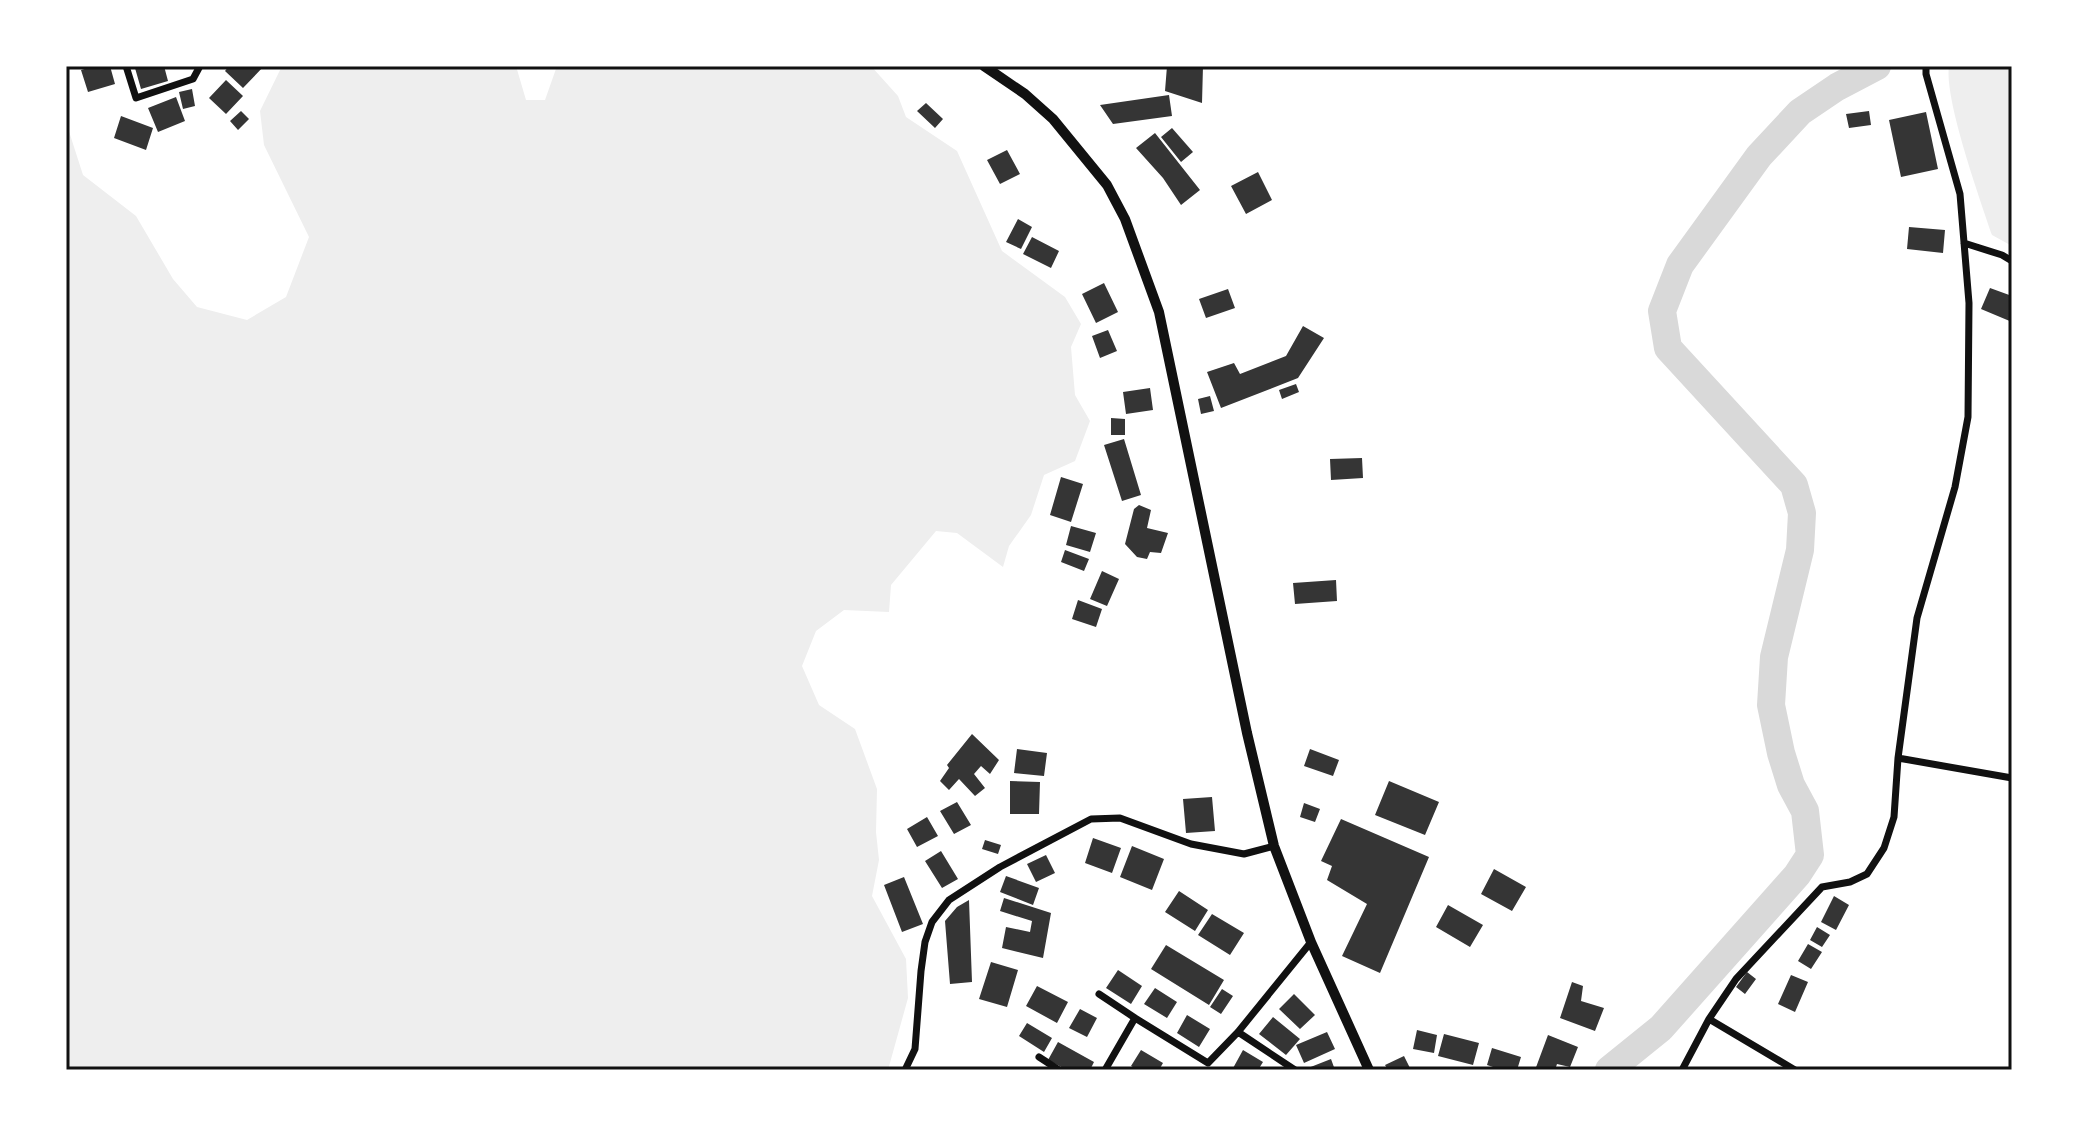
<svg xmlns="http://www.w3.org/2000/svg" width="2078" height="1136" font-family="'Space Grotesk',sans-serif">
<rect width="100%" height="100%" fill="#fff"/>
<path fill="#eee" d="M 282,66 L 516,66 L 526,100 L 545,100 L 557,66 L 871,66 L 898,96 L 906,117 L 957,151 L 1002,251 L 1065,297 L 1081,324 L 1071,347 L 1075,395 L 1090,421 L 1075,461 L 1044,475 L 1031,515 L 1009,546 L 1003,567 L 957,533 L 936,531 L 891,585 L 889,612 L 844,610 L 816,631 L 802,666 L 819,705 L 855,729 L 877,789 L 876,832 L 879,860 L 872,896 L 906,959 L 908,998 L 888,1070 L 66,1070 L 66,122 L 83,175 L 136,216 L 173,279 L 197,307 L 247,320 L 286,297 L 309,237 L 264,145 L 260,111 Z
M 1949,66 L 2012,66 L 2012,246 L 1992,235 C 1980,199 1944,99 1949,66 Z"/>
<g fill="none" stroke-linecap="round" stroke-linejoin="round">
<path stroke="#d9d9d9" stroke-width="28" d="M 1609,1070 L 1661,1028 L 1797,875 L 1810,855 L 1805,811 L 1791,785 L 1781,753 L 1771,705 L 1774,657 L 1800,550 L 1802,513 L 1794,485 L 1668,348 L 1662,311 L 1680,265 L 1759,156 L 1800,112 L 1837,87 L 1877,66"/>
</g>
<path fill="#353535" d="M 95,66 L 110,66 L 115,84 L 88,92 L 81,70 Z
M 141,66 L 164,66 L 168,81 L 141,89 L 135,68 Z
M 229,66 L 264,66 L 243,88 L 225,71 Z
M 1167,66 L 1203,66 L 1202,103 L 1165,91 Z
M 226,80 L 243,96 L 226,114 L 209,98 Z
M 192,89 L 195,106 L 183,109 L 179,92 Z
M 1169,95 L 1172,116 L 1113,124 L 1100,105 Z
M 176,97 L 185,121 L 158,132 L 148,108 Z
M 926,103 L 943,119 L 935,128 L 917,111 Z
M 241,111 L 249,119 L 238,130 L 230,121 Z
M 1869,111 L 1871,125 L 1849,128 L 1846,114 Z
M 1926,112 L 1938,169 L 1901,177 L 1889,120 Z
M 121,116 L 153,128 L 146,150 L 114,138 Z
M 1172,128 L 1193,152 L 1181,162 L 1161,137 Z
M 1155,133 L 1200,190 L 1181,205 L 1163,178 L 1136,148 Z
M 1007,150 L 1020,174 L 1000,184 L 987,160 Z
M 1258,172 L 1272,200 L 1246,214 L 1231,186 Z
M 1018,219 L 1032,227 L 1021,249 L 1006,242 Z
M 1909,227 L 1945,230 L 1943,253 L 1907,249 Z
M 1032,237 L 1059,251 L 1051,268 L 1023,254 Z
M 1104,283 L 1118,312 L 1096,323 L 1082,294 Z
M 1990,288 L 2012,296 L 2012,322 L 1981,309 Z
M 1228,289 L 1235,308 L 1206,318 L 1199,299 Z
M 1303,326 L 1324,338 L 1298,378 L 1221,408 L 1207,372 L 1234,363 L 1240,374 L 1286,356 Z
M 1108,330 L 1117,351 L 1100,358 L 1092,336 Z
M 1296,384 L 1299,392 L 1282,399 L 1279,390 Z
M 1150,388 L 1153,410 L 1126,414 L 1123,392 Z
M 1210,396 L 1214,411 L 1201,414 L 1198,399 Z
M 1111,418 L 1125,419 L 1125,435 L 1111,435 Z
M 1124,439 L 1141,495 L 1122,501 L 1104,445 Z
M 1362,458 L 1363,478 L 1331,480 L 1330,459 Z
M 1061,477 L 1083,484 L 1071,522 L 1050,515 Z
M 1139,505 L 1151,510 L 1147,528 L 1168,533 L 1161,553 L 1150,552 L 1147,559 L 1137,557 L 1125,544 L 1134,509 Z
M 1071,526 L 1096,533 L 1090,552 L 1066,545 Z
M 1065,550 L 1089,559 L 1084,571 L 1061,562 Z
M 1102,571 L 1119,579 L 1107,606 L 1090,599 Z
M 1336,580 L 1337,601 L 1295,604 L 1293,583 Z
M 1078,600 L 1102,609 L 1096,627 L 1072,619 Z
M 972,734 L 999,760 L 990,774 L 981,766 L 974,774 L 985,788 L 975,796 L 959,779 L 949,790 L 940,781 L 949,768 L 947,765 Z
M 1017,749 L 1047,753 L 1044,776 L 1014,773 Z
M 1310,749 L 1339,760 L 1333,776 L 1304,766 Z
M 1010,781 L 1040,782 L 1039,814 L 1010,814 Z
M 1389,781 L 1439,802 L 1425,835 L 1375,815 Z
M 1212,797 L 1215,831 L 1186,833 L 1183,799 Z
M 957,802 L 971,825 L 954,834 L 940,811 Z
M 1304,803 L 1320,809 L 1315,822 L 1300,817 Z
M 927,817 L 938,836 L 917,847 L 907,829 Z
M 1341,819 L 1429,857 L 1380,973 L 1342,956 L 1367,904 L 1327,880 L 1332,866 L 1321,861 Z
M 1093,838 L 1121,848 L 1112,873 L 1085,863 Z
M 985,840 L 1001,845 L 998,854 L 982,849 Z
M 1132,846 L 1164,859 L 1152,890 L 1120,877 Z
M 941,851 L 958,879 L 942,888 L 925,861 Z
M 1046,855 L 1055,873 L 1036,882 L 1027,864 Z
M 1494,869 L 1526,887 L 1512,911 L 1481,894 Z
M 1006,876 L 1039,888 L 1033,905 L 1000,892 Z
M 904,877 L 923,924 L 902,932 L 884,885 Z
M 1179,891 L 1208,910 L 1195,931 L 1165,912 Z
M 1834,896 L 1849,905 L 1836,930 L 1821,922 Z
M 1004,898 L 1051,913 L 1043,958 L 1002,948 L 1006,927 L 1030,932 L 1032,921 L 1000,911 Z
M 969,900 L 972,982 L 950,984 L 945,921 L 957,907 Z
M 1448,905 L 1483,925 L 1470,947 L 1436,927 Z
M 1212,914 L 1244,933 L 1230,955 L 1198,935 Z
M 1817,927 L 1830,935 L 1822,947 L 1810,940 Z
M 1808,944 L 1822,952 L 1811,969 L 1798,961 Z
M 1166,945 L 1224,980 L 1209,1005 L 1151,969 Z
M 991,962 L 1018,970 L 1007,1007 L 979,999 Z
M 1118,970 L 1142,986 L 1131,1004 L 1106,988 Z
M 1747,972 L 1756,979 L 1745,994 L 1736,987 Z
M 1791,975 L 1808,982 L 1795,1012 L 1778,1004 Z
M 1572,982 L 1583,986 L 1581,1001 L 1604,1008 L 1595,1031 L 1560,1018 Z
M 1037,986 L 1068,1002 L 1057,1023 L 1026,1006 Z
M 1155,988 L 1177,1002 L 1167,1018 L 1144,1004 Z
M 1222,989 L 1233,996 L 1221,1014 L 1210,1007 Z
M 1294,994 L 1315,1015 L 1300,1029 L 1279,1009 Z
M 1080,1009 L 1097,1018 L 1087,1037 L 1069,1028 Z
M 1187,1015 L 1210,1029 L 1199,1047 L 1177,1033 Z
M 1273,1017 L 1300,1039 L 1286,1055 L 1259,1034 Z
M 1027,1023 L 1052,1038 L 1044,1052 L 1019,1036 Z
M 1417,1030 L 1437,1035 L 1434,1053 L 1413,1049 Z
M 1327,1032 L 1335,1049 L 1304,1063 L 1296,1045 Z
M 1444,1034 L 1479,1043 L 1473,1065 L 1438,1056 Z
M 1548,1035 L 1578,1047 L 1570,1067 L 1557,1064 L 1555,1070 L 1535,1070 Z
M 1058,1042 L 1094,1062 L 1090,1070 L 1067,1070 L 1048,1060 Z
M 1492,1048 L 1521,1057 L 1517,1070 L 1502,1070 L 1487,1065 Z
M 1141,1050 L 1163,1063 L 1159,1070 L 1138,1070 L 1131,1066 Z
M 1243,1050 L 1263,1062 L 1258,1070 L 1232,1070 Z
M 1404,1056 L 1411,1070 L 1388,1070 L 1385,1065 Z
M 1331,1059 L 1335,1070 L 1303,1070 Z"/>
<g fill="none" stroke-linecap="round" stroke-linejoin="round">
<path stroke="#111" stroke-width="7" d="M 126,66 L 136,98 L 193,79 L 200,66
M 1964,243 L 2002,255 L 2012,261
M 1898,758 L 2012,778
M 1099,994 L 1135,1018
M 1709,1019 L 1795,1070
M 1238,1032 L 1295,1070
M 1039,1057 L 1059,1070
M 905,1070 L 915,1049 L 921,971 L 925,942 L 932,922 L 949,900 L 1000,867 L 1091,819 L 1120,818 L 1191,844 L 1244,854 L 1274,846
M 1105,1070 L 1135,1018 L 1208,1063 L 1238,1032 L 1311,942
M 1682,1070 L 1709,1019 L 1736,979 L 1822,887 L 1850,882 L 1867,874 L 1884,848 L 1894,817 L 1898,758 L 1917,618 L 1955,487 L 1968,417 L 1969,303 L 1960,194 L 1926,74 L 1926,66"/>
<path stroke="#111" stroke-width="10" d="M 984,66 L 1025,94 L 1053,119 L 1107,185 L 1125,219 L 1159,312 L 1247,733 L 1274,846 L 1311,942 L 1369,1070"/>
</g>
<rect width="2078" height="1136" fill="none" stroke="#ffffff" stroke-width="136"/>
<rect x="68" y="68" width="1942" height="1000" fill="none" stroke="#111" stroke-width="3"/>
</svg>
